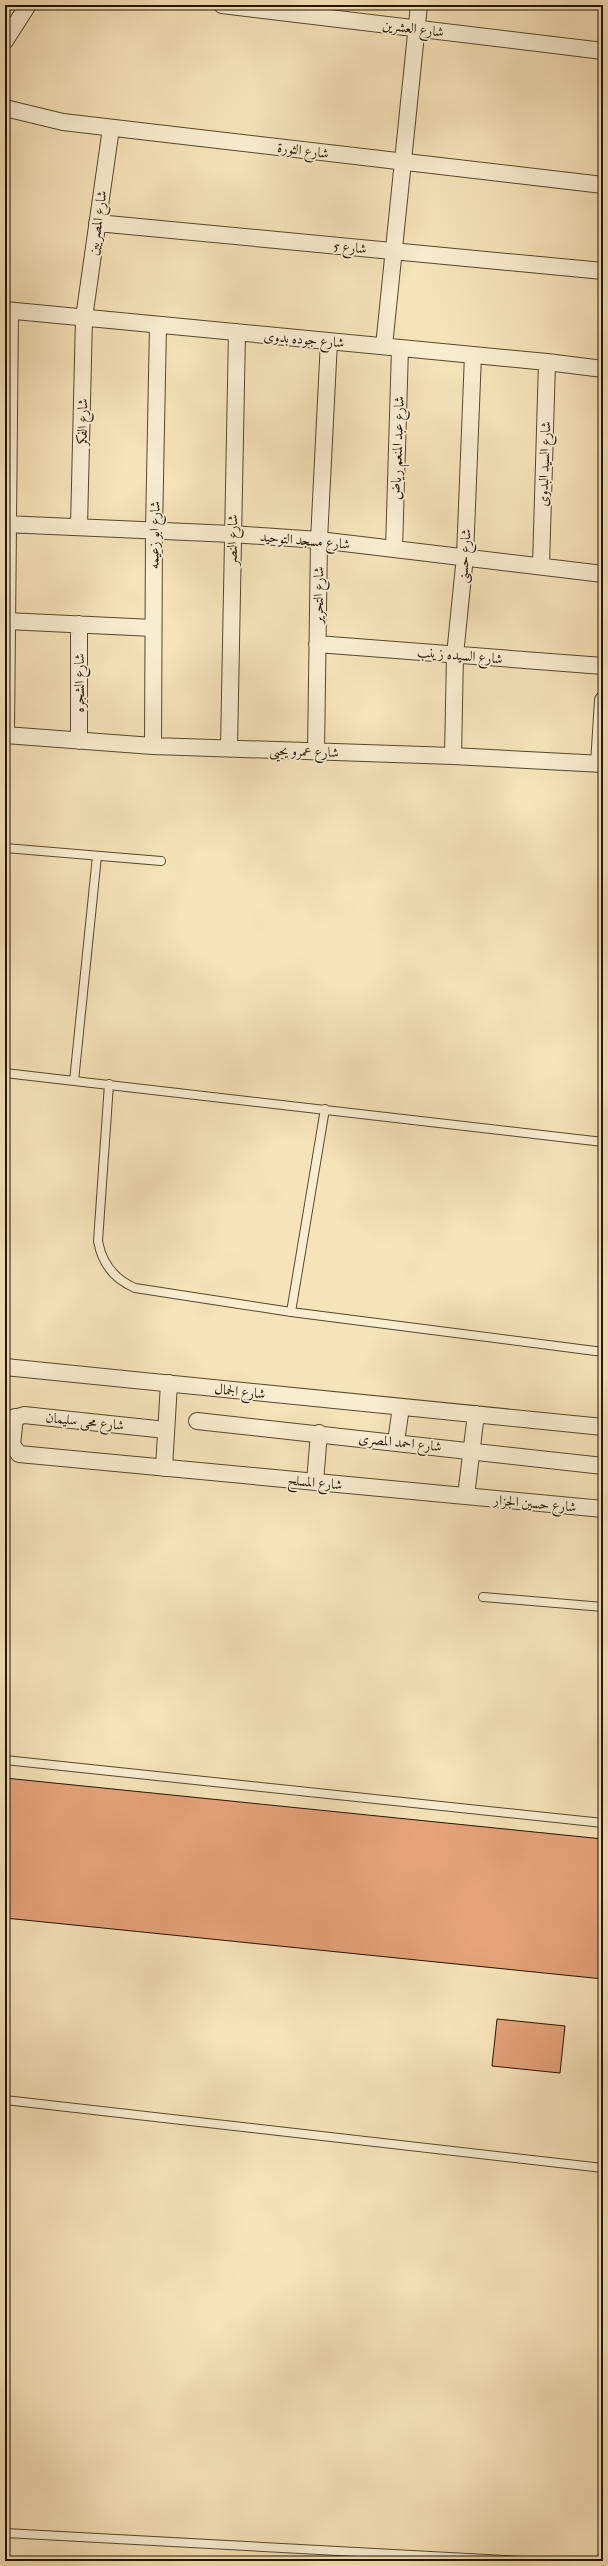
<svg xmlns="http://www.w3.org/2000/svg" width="608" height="2566" font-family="'IM FELL Double Pica',Amiri,serif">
<rect width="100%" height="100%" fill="#f6e3b8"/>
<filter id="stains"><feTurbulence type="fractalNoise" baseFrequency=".005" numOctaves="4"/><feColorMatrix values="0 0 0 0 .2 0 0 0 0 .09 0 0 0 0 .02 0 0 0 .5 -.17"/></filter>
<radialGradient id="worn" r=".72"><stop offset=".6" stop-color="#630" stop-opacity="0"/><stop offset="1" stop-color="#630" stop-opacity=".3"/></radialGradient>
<path fill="#e6a37a" stroke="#211301" d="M 5,1778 L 603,1839 L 603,1979 L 5,1918 Z
M 497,2019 L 565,2026 L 560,2073 L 492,2066 Z"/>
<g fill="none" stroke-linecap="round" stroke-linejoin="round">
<defs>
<path id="service" d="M 5,848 L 161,861
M 5,1073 L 603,1142
M 74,1081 L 97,856
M 109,1084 L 98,1241 C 102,1264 114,1279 135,1288 L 291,1312 L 603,1352
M 291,1312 L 325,1109
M 483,1597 L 603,1607
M 5,1760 L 603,1823
M 5,2100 L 603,2168
M 5,2533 L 523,2561
M 358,2561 L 359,2552"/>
<path id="minor" d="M 222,5 L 603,51
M 5,41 L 28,5
M 5,108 L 63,122 L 603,185
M 97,223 L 603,271
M 5,310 L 547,362 L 603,369
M 384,346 L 419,5
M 5,524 L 232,534 L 319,540 L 603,574
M 79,526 L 84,318 L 111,128
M 394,549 L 400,348
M 541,566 L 547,362
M 7,621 L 153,628
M 79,624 L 79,741
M 317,644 L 603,666
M 5,735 L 153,746 L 453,756 L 603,764
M 6,735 L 10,311
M 153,746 L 154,530 L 158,325
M 229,748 L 237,332
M 316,752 L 319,540 L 329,341
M 453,756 L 455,655 L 465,556 L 473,355
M 599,764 L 603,700
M 5,1367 L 603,1427
M 15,1417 L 12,1445 L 19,1454 L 603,1509
M 6,1421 L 24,1415 L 166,1430
M 197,1421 L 603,1466
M 396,1442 L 401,1407
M 164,1468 L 169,1383
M 315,1482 L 319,1433
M 466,1496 L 476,1414"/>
</defs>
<use href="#service" stroke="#56472f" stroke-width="10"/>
<use href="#minor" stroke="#56472f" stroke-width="18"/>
<use href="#service" stroke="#f9edd1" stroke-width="8"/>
<use href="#minor" stroke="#f9edd1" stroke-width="16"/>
</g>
<g text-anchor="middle" stroke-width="3.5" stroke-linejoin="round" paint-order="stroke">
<g font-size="14" fill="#211301" stroke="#f9edd1">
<text transform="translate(413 28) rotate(7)" y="5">شارع العشرين</text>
<text transform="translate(303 150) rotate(7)" y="5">شارع الثورة</text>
<text transform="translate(97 223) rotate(-82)" y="5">شارع المصريين</text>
<text transform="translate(350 247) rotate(5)" y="5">شارع 5</text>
<text transform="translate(304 339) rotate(5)" y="5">شارع جوده بدوى</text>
<text transform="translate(82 422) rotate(-89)" y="5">شارع الفكر</text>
<text transform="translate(397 448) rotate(-88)" y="5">شارع عبد المنعم رياض</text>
<text transform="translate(544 464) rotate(-88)" y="5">شارع السيد البدوى</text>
<text transform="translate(154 535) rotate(-89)" y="5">شارع ابو زعيمه</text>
<text transform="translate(232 540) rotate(-89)" y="5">شارع النصر</text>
<text transform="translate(305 540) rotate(5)" y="5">شارع مسجد التوحيد</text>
<text transform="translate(464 556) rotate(-86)" y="5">شارع حسنى</text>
<text transform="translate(318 595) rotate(-89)" y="5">شارع التحرير</text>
<text transform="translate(460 655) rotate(5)" y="5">شارع السيده زينب</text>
<text transform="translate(79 683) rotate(-90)" y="5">شارع الشجره</text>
<text transform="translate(304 751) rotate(2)" y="5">شارع عمرو يحيى</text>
<text transform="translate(240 1391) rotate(6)" y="5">شارع الجمال</text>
<text transform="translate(85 1421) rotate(6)" y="5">شارع محى سليمان</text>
<text transform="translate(400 1442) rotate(6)" y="5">شارع احمد المصرى</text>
<text transform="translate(315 1482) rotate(5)" y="5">شارع المسلح</text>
<text transform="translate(535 1503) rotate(5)" y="5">شارع حسين الجزار</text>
</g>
</g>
<rect width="608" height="2566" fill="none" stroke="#f6e3b8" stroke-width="20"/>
<rect x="6" y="6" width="596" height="2554" fill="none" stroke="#211301" stroke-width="2"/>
<rect x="10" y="10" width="588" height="2546" fill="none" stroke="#211301"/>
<rect width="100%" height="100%" filter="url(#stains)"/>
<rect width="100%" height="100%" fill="url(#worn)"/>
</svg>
